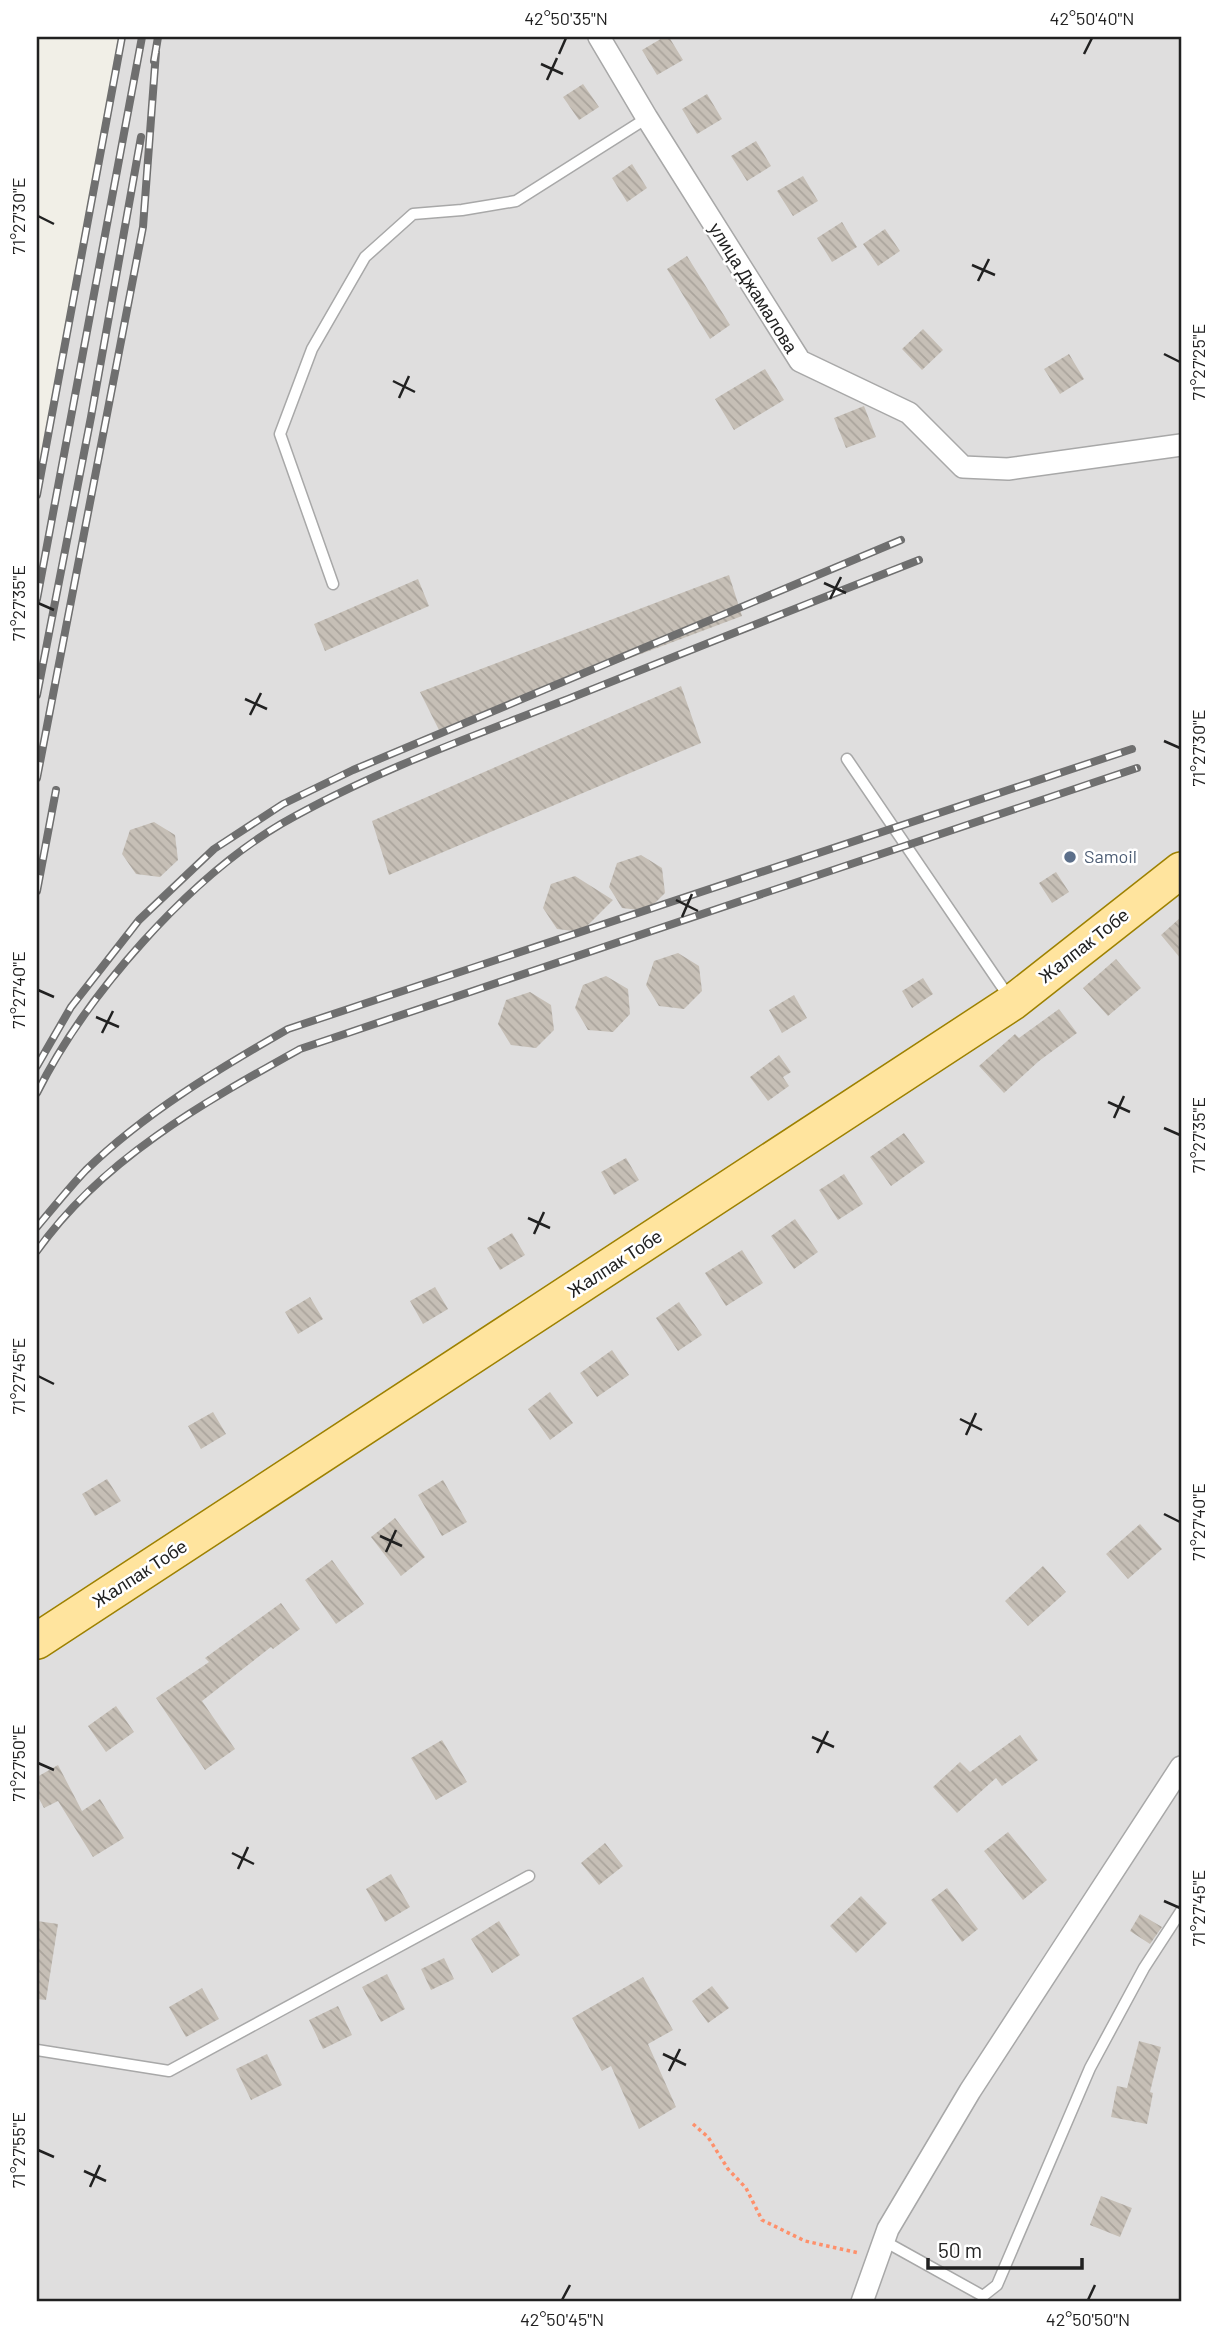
<svg xmlns="http://www.w3.org/2000/svg" width="1218" height="2339" font-family="Barlow,sans-serif">
<defs>
<pattern id="building-back-hatch" width="6" height="6" patternUnits="userSpaceOnUse" patternTransform="scale(1.75)"><rect width="6" height="6" fill="#c6bfb6"/><path d="M-1 5l2 2M0 0l6 6M5-1l2 2" fill="none" stroke="#aaa49c"/></pattern>
</defs>
<rect width="100%" height="100%" fill="#f1efe7"/>
<path fill="#dfdede" d="M 118,37 L 1181,37 L 1181,2302 L 37,2302 L 37,516 Z"/>
<path fill="url(#building-back-hatch)" d="M 664,37 L 669,37 L 683,60 L 657,75 L 642,50 Z
M 583,84 L 599,107 L 579,120 L 563,97 Z
M 707,94 L 722,119 L 697,134 L 682,109 Z
M 756,141 L 771,166 L 747,181 L 731,156 Z
M 632,164 L 647,188 L 627,202 L 612,178 Z
M 803,176 L 818,201 L 793,216 L 777,191 Z
M 842,222 L 857,247 L 832,262 L 817,238 Z
M 885,229 L 900,251 L 878,266 L 863,244 Z
M 687,256 L 730,325 L 710,339 L 667,269 Z
M 923,329 L 943,350 L 922,370 L 902,349 Z
M 1069,354 L 1084,379 L 1060,394 L 1044,369 Z
M 765,369 L 784,400 L 734,430 L 715,399 Z
M 864,406 L 876,437 L 846,448 L 834,418 Z
M 729,575 L 742,616 L 439,730 L 420,692 Z
M 418,579 L 429,606 L 325,651 L 314,624 Z
M 681,686 L 701,743 L 389,875 L 372,821 Z
M 154,822 L 175,835 L 178,860 L 160,877 L 136,874 L 122,854 L 130,830 Z
M 641,855 L 662,868 L 665,893 L 647,911 L 622,908 L 609,887 L 617,863 Z
M 1056,872 L 1069,892 L 1052,903 L 1039,883 Z
M 575,876 L 613,900 L 581,932 L 557,929 L 543,908 L 551,884 Z
M 1181,917 L 1181,959 L 1161,935 Z
M 678,953 L 699,966 L 702,991 L 684,1009 L 659,1006 L 646,985 L 654,961 Z
M 1116,959 L 1141,988 L 1108,1016 L 1083,988 Z
M 606,976 L 628,989 L 630,1014 L 613,1032 L 588,1030 L 575,1008 L 583,985 Z
M 923,978 L 933,994 L 912,1008 L 902,991 Z
M 530,992 L 551,1005 L 554,1030 L 536,1048 L 511,1045 L 498,1024 L 506,1000 Z
M 794,995 L 807,1018 L 782,1033 L 769,1010 Z
M 1059,1009 L 1077,1033 L 1039,1061 L 1004,1093 L 979,1066 L 1015,1034 L 1019,1038 Z
M 779,1055 L 791,1072 L 783,1077 L 789,1086 L 768,1101 L 750,1077 Z
M 904,1133 L 925,1162 L 891,1186 L 870,1157 Z
M 626,1158 L 639,1180 L 614,1195 L 601,1172 Z
M 844,1174 L 863,1204 L 838,1220 L 819,1190 Z
M 795,1219 L 818,1252 L 794,1269 L 771,1236 Z
M 512,1233 L 525,1255 L 500,1270 L 487,1248 Z
M 742,1250 L 763,1283 L 726,1306 L 705,1273 Z
M 435,1287 L 448,1309 L 423,1324 L 410,1301 Z
M 310,1297 L 323,1319 L 298,1334 L 285,1312 Z
M 679,1302 L 702,1335 L 678,1351 L 656,1318 Z
M 612,1350 L 629,1375 L 597,1397 L 580,1373 Z
M 550,1392 L 573,1423 L 550,1440 L 528,1409 Z
M 213,1412 L 226,1434 L 201,1449 L 188,1426 Z
M 107,1479 L 121,1501 L 95,1516 L 82,1494 Z
M 443,1480 L 467,1522 L 442,1536 L 418,1495 Z
M 395,1518 L 425,1557 L 401,1576 L 371,1537 Z
M 1140,1524 L 1162,1549 L 1128,1579 L 1106,1554 Z
M 332,1560 L 364,1604 L 336,1624 L 305,1580 Z
M 1043,1566 L 1066,1592 L 1028,1626 L 1005,1601 Z
M 281,1603 L 300,1629 L 273,1649 L 271,1647 L 202,1701 L 235,1749 L 205,1770 L 156,1698 L 209,1662 L 205,1658 Z
M 116,1706 L 134,1732 L 106,1752 L 88,1726 Z
M 1020,1735 L 1038,1760 L 1002,1786 L 996,1778 L 957,1813 L 933,1787 L 960,1762 L 970,1772 Z
M 442,1740 L 467,1782 L 436,1800 L 411,1758 Z
M 58,1765 L 82,1811 L 100,1799 L 124,1838 L 93,1857 L 58,1801 L 44,1808 L 37,1795 L 37,1777 Z
M 1008,1832 L 1047,1880 L 1023,1900 L 984,1851 Z
M 605,1843 L 623,1866 L 599,1885 L 581,1863 Z
M 391,1874 L 410,1907 L 385,1922 L 366,1889 Z
M 947,1888 L 978,1929 L 962,1942 L 931,1900 Z
M 861,1896 L 887,1923 L 856,1953 L 830,1926 Z
M 1140,1914 L 1162,1927 L 1150,1944 L 1130,1931 Z
M 37,1921 L 58,1924 L 46,2000 L 37,1999 Z
M 499,1921 L 520,1955 L 492,1973 L 471,1939 Z
M 444,1958 L 454,1979 L 431,1990 L 421,1969 Z
M 387,1974 L 405,2009 L 381,2022 L 362,1987 Z
M 643,1977 L 673,2030 L 648,2044 L 676,2107 L 639,2129 L 611,2066 L 602,2071 L 572,2018 Z
M 712,1986 L 729,2008 L 708,2023 L 692,2001 Z
M 202,1988 L 219,2019 L 186,2037 L 169,2007 Z
M 338,2006 L 352,2035 L 323,2049 L 309,2020 Z
M 1139,2041 L 1161,2047 L 1150,2092 L 1153,2093 L 1147,2124 L 1111,2117 L 1117,2086 L 1127,2088 Z
M 267,2054 L 282,2085 L 251,2100 L 236,2069 Z
M 1101,2196 L 1132,2208 L 1120,2237 L 1090,2225 Z"/>
<g fill="none" stroke-linecap="round" stroke-linejoin="round">
<defs>
<path id="lane" d="M 333,584 L 280,434 L 312,349 L 365,257 L 413,214 L 462,210 L 516,201 L 647,118
M 847,759 L 1009,997
M 37,2050 L 169,2071 L 529,1876
M 884,2241 L 983,2296 L 997,2285 L 1090,2068 L 1144,1968 L 1181,1911"/>
<path id="street" d="M 599,37 L 647,118 L 800,361 L 909,413 L 963,467 L 1008,469 L 1181,445
M 862,2302 L 888,2229 L 970,2091 L 1181,1767"/>
<path id="primary" d="M 37,1641 L 1013,1002 L 1181,870"/>
</defs>
<use href="#lane" stroke="#a8a8a8" stroke-width="13"/>
<use href="#street" stroke="#a8a8a8" stroke-width="24"/>
<use href="#primary" stroke="#9d8100" stroke-width="38"/>
<path stroke="#fe906b" stroke-width="3.5" stroke-dasharray="3.5 3.5" stroke-linecap="butt" d="M 693,2124 L 708,2137 L 728,2169 L 746,2188 L 762,2220 L 805,2241 L 859,2253"/>
<use href="#lane" stroke="#fff" stroke-width="10"/>
<use href="#street" stroke="#fff" stroke-width="21"/>
<use href="#primary" stroke="#ffe49e" stroke-width="35"/>
<defs>
<path id="rail" d="M 154,61 L 158,37
M 37,495 L 122,37
M 37,599 L 142,37
M 37,695 L 91,417 L 141,137
M 37,778 L 143,227 L 156,52
M 37,891 L 56,790
M 37,1066 L 71,1007 L 139,920 L 214,849 L 283,804 L 353,770 L 901,540
M 37,1093 C 85,996 188,879 281,824 C 373,771 474,736 573,697 C 688,651 804,605 919,560
M 37,1227 C 53,1208 69,1188 86,1170 C 146,1112 217,1070 288,1029 L 1132,749
M 37,1251 C 102,1159 203,1103 300,1049 L 1137,768"/>
</defs>
<use href="#rail" stroke="#6f6f6f" stroke-width="8"/>
<use href="#rail" stroke="#fff" stroke-width="5" stroke-dasharray="16" stroke-linecap="butt"/>
</g>
<path fill="none" stroke="#212121" stroke-width="2.5" d="M 559,54 L 566,38M 1084,54 L 1092,38M 541,64 L 563,74M 547,80 L 557,58M 38,216 L 54,224M 972,265 L 995,275M 978,281 L 989,259M 1164,354 L 1180,362M 393,381 L 415,392M 399,398 L 409,376M 824,583 L 846,593M 830,599 L 841,577M 38,603 L 54,610M 245,699 L 267,709M 250,715 L 261,693M 1164,741 L 1180,748M 676,900 L 698,911M 682,917 L 692,894M 38,990 L 54,997M 96,1017 L 119,1027M 102,1033 L 113,1011M 1108,1102 L 1130,1112M 1114,1118 L 1124,1096M 1164,1128 L 1180,1135M 528,1218 L 550,1228M 534,1234 L 544,1212M 38,1376 L 54,1384M 960,1419 L 982,1430M 966,1435 L 976,1413M 1164,1514 L 1180,1522M 380,1536 L 402,1546M 386,1552 L 396,1530M 812,1737 L 834,1747M 817,1753 L 828,1731M 38,1763 L 54,1770M 232,1853 L 254,1864M 238,1869 L 248,1847M 1164,1901 L 1180,1908M 663,2054 L 686,2065M 669,2071 L 680,2049M 38,2150 L 54,2157M 84,2171 L 106,2181M 90,2187 L 100,2165M 562,2300 L 570,2285M 1088,2300 L 1095,2285"/>
<circle fill="#5c6f8a" stroke="#fff" stroke-width="2.5" cx="1070" cy="857" r="7"/>
<g text-anchor="middle" stroke-width="5" stroke-linejoin="round" paint-order="stroke">
<g font-size="18" fill="#212121" stroke="#fff">
<text transform="translate(753 288) rotate(58)" y="6">улица Джамалова</text>
<text transform="translate(1084 946) rotate(-38)" y="6">Жалпак Тобе</text>
<text transform="translate(615 1264) rotate(-33)" y="6">Жалпак Тобе</text>
<text transform="translate(140 1574) rotate(-33)" y="6">Жалпак Тобе</text>
</g>
<g font-size="18" fill="#4e5e75" stroke="#fff" text-anchor="start">
<text x="1084" y="863">Samoil</text>
</g>
</g>
<rect width="1218" height="2339" fill="none" stroke="#ffffff" stroke-width="77"/>
<path d="M928 2258v10h154v-10" fill="none" stroke="#212121" stroke-width="3.5"/>
<text x="938" y="2258" font-size="21" fill="#212121" stroke="#ffffff" stroke-width="5" paint-order="stroke">50 m</text>
<rect x="38" y="38" width="1142" height="2262" fill="none" stroke="#212121" stroke-width="2.5"/>
<g font-size="18" text-anchor="middle" fill="#212121">
<text x="566" y="25">42°50'35"N</text>
<text x="1092" y="25">42°50'40"N</text>
<text transform="translate(19 216) rotate(-90)" y="6">71°27'30"E</text>
<text transform="translate(1199 362) rotate(-90)" y="6">71°27'25"E</text>
<text transform="translate(19 603) rotate(-90)" y="6">71°27'35"E</text>
<text transform="translate(1199 748) rotate(-90)" y="6">71°27'30"E</text>
<text transform="translate(19 990) rotate(-90)" y="6">71°27'40"E</text>
<text transform="translate(1199 1135) rotate(-90)" y="6">71°27'35"E</text>
<text transform="translate(19 1376) rotate(-90)" y="6">71°27'45"E</text>
<text transform="translate(1199 1522) rotate(-90)" y="6">71°27'40"E</text>
<text transform="translate(19 1763) rotate(-90)" y="6">71°27'50"E</text>
<text transform="translate(1199 1908) rotate(-90)" y="6">71°27'45"E</text>
<text transform="translate(19 2150) rotate(-90)" y="6">71°27'55"E</text>
<text x="562" y="2326">42°50'45"N</text>
<text x="1088" y="2326">42°50'50"N</text>
</g>
</svg>
